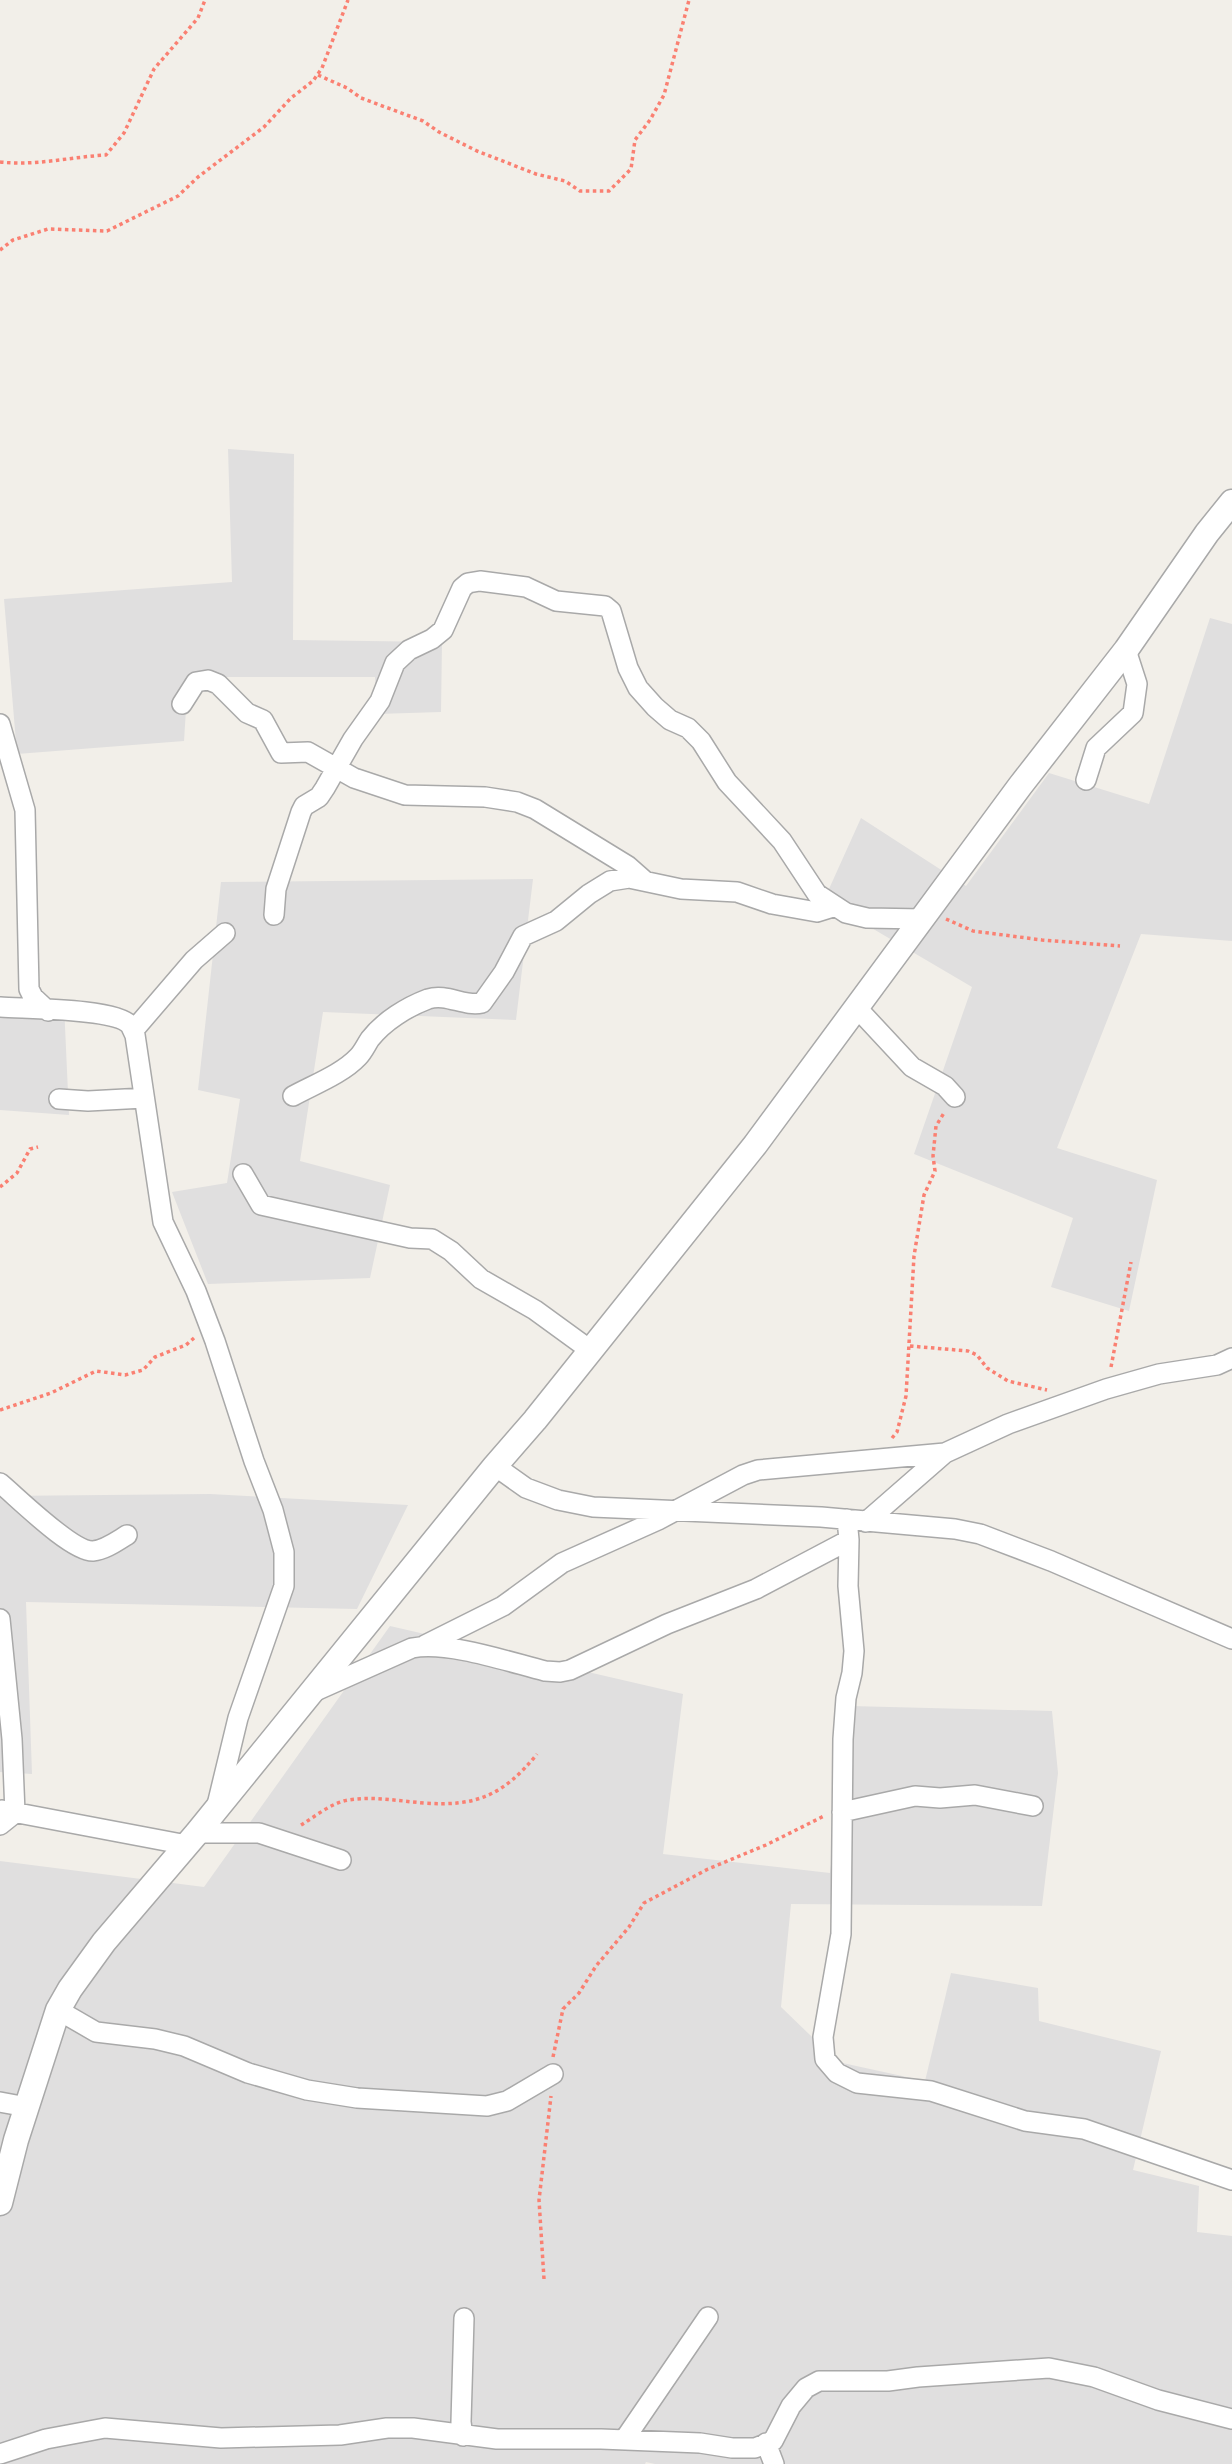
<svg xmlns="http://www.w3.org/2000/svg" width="1232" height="2464" font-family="Lato,sans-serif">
<rect width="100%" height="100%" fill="#f2efe9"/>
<path fill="#e0dfdf" d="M 228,449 L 294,454 L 293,640 L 442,642 L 441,712 L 377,714 L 375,677 L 188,677 L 184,741 L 17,754 L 4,599 L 232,582 Z
M 1210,618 L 1232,624 L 1232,941 L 1141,934 L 1057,1148 L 1157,1180 L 1129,1311 L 1051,1287 L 1073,1218 L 914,1154 L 972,987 L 824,900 L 861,818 L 966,886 L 1049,773 L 1149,804 Z
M 533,879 L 516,1020 L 323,1012 L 300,1161 L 390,1185 L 370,1278 L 208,1284 L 172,1192 L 227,1183 L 240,1099 L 198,1090 L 221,882 Z
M 0,1002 L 64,1004 L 69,1115 L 0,1110 Z
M 210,1494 L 408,1505 L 357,1609 L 26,1602 L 32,1774 L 0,1772 L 0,1496 Z
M 390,1626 L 683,1694 L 663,1854 L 830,1873 L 850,1706 L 1052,1711 L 1058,1773 L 1042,1906 L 791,1904 L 781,2007 L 838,2062 L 925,2081 L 951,1973 L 1038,1988 L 1039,2021 L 1161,2051 L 1133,2170 L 1199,2186 L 1197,2232 L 1232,2236 L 1232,2464 L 655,2464 L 646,2462 L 645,2464 L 0,2464 L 0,1861 L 204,1887 Z"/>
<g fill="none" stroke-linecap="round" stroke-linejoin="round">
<defs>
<path id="minor" d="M 182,704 L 196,682 L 208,680 L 218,684 L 247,713 L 263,720 L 281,753 L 308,752 L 354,778 L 405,795 L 485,797 L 517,802 L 535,809 L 628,866 L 645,881
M 0,724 L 25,810 L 29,989 L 33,997 L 48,1011
M 1086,780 L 1096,748 L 1133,713 L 1137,684 L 1126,650
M 274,915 L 276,889 L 301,812 L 304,806 L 319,797 L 325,788 L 353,739 L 380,701 L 395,663 L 409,650 L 432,639 L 443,630 L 462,588 L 468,583 L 480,581 L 526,587 L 556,601 L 605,606 L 611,611 L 628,668 L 638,688 L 655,707 L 670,720 L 688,728 L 701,741 L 727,782 L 782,841 L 817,894 L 846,913 L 867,918 L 923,919
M 0,1007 C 25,1009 115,1008 130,1025 C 132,1028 133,1032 135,1035 L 163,1222 L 196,1291 L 215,1341 L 254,1461 L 273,1510 L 284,1552 L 284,1586 L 238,1718 L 217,1805
M 857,1008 L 912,1067 L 945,1086 L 955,1097
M 133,1031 L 194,960 L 225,933
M 293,1096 C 313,1085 342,1074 358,1057 C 363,1052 366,1045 370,1039 C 384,1021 407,1007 428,999 C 447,993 464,1007 482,1003 L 504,972 L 523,936 L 556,921 L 589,894 L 610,881 L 629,878 L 681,889 L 737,892 L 772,904 L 817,912 L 833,907
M 59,1099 L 88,1101 L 144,1098
M 243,1174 L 261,1205 L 410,1238 L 432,1239 L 451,1251 L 481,1279 L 535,1310 L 590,1350
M 495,1466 L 526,1488 L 558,1500 L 593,1507 L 821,1517 L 955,1529 L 980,1534 L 1051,1561 L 1232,1639
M 0,1483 C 18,1498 72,1552 93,1551 C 105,1550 117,1541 127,1535
M 847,1519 L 849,1540 L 848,1586 L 854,1651 L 852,1673 L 846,1698 L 843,1739 L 841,1934 L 823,2037 L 825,2059 L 837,2073 L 857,2083 L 931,2091 L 1025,2121 L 1084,2129 L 1232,2180
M 866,1522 L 945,1453 L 1008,1424 L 1106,1389 L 1159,1374 L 1217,1365 L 1232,1358
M 0,1619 L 12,1739 L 15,1813 L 0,1825
M 425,1645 L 503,1606 L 562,1563 L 658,1520 L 743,1475 L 758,1470 L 945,1453
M 311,1693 L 412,1648 C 448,1641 509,1662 545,1671 L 560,1672 L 570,1670 L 667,1624 L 756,1589 L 849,1540
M 2,1810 L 187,1845
M 842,1812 L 915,1796 L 940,1798 L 975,1795 L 1033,1806
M 197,1833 L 259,1833 L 341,1860
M 58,2010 L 96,2032 L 155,2039 L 184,2046 L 248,2073 L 307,2090 L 357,2098 L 487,2106 L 507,2101 L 553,2074
M 0,2102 L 27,2107
M 463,2436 L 461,2422 L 464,2318
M 624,2440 L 708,2317
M 766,2443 L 774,2464
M 0,2454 L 46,2439 L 105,2428 L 221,2438 L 340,2435 L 387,2428 L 413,2428 L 497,2439 L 601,2439 L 700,2443 L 732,2448 L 755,2448 L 773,2441 L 791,2406 L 806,2388 L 819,2381 L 888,2381 L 918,2377 L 1049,2368 L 1094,2377 L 1158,2400 L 1232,2419"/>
<path id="tertiary" d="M 0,2203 L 16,2140 L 58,2010 L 70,1989 L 104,1942 L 197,1833 L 495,1466 L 535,1420 L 755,1145 L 1020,786 L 1126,650 L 1207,533 L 1232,502"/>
</defs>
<use href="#minor" stroke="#a9a9a9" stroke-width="22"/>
<use href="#tertiary" stroke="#a9a9a9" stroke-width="27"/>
<path stroke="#fa8072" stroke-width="3.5" stroke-dasharray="3.5 3.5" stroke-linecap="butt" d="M 318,75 L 347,88 L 361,98 L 423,121 L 439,132 L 477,151 L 536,174 L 565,181 L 580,191 L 609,191 L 631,169 L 635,140 L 650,120 L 664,95 L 689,0
M 0,162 C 36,166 70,157 106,155 L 124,133 L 154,69 L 198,18 L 205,0
M 0,250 L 13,240 L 48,229 L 107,231 L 178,196 L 198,177 L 264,127 L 291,98 L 313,81 L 322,68 L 348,0
M 946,919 L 973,931 L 1042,940 L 1120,946
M 0,1187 L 17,1173 L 30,1149 L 38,1147
M 910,1346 L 968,1351 L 977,1355 L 987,1368 L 1008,1381 L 1047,1390
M 1111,1367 L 1131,1262
M 0,1410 L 51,1393 L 96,1371 L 125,1375 L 143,1370 L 155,1357 L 186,1345 L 194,1338
M 892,1438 L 897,1432 L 906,1396 L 914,1256 L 924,1195 L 935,1171 L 933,1156 L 936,1126 L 944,1113
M 301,1825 C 316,1816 331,1803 348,1800 C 374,1796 398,1801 424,1803 C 476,1807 504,1795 537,1754
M 553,2057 L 563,2009 L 579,1993 L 596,1966 L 629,1927 L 644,1903 L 708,1869 L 766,1845 L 824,1816
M 544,2279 L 539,2200 L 551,2096"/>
<use href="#minor" stroke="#fff" stroke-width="19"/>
<use href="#tertiary" stroke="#fff" stroke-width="24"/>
</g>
</svg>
